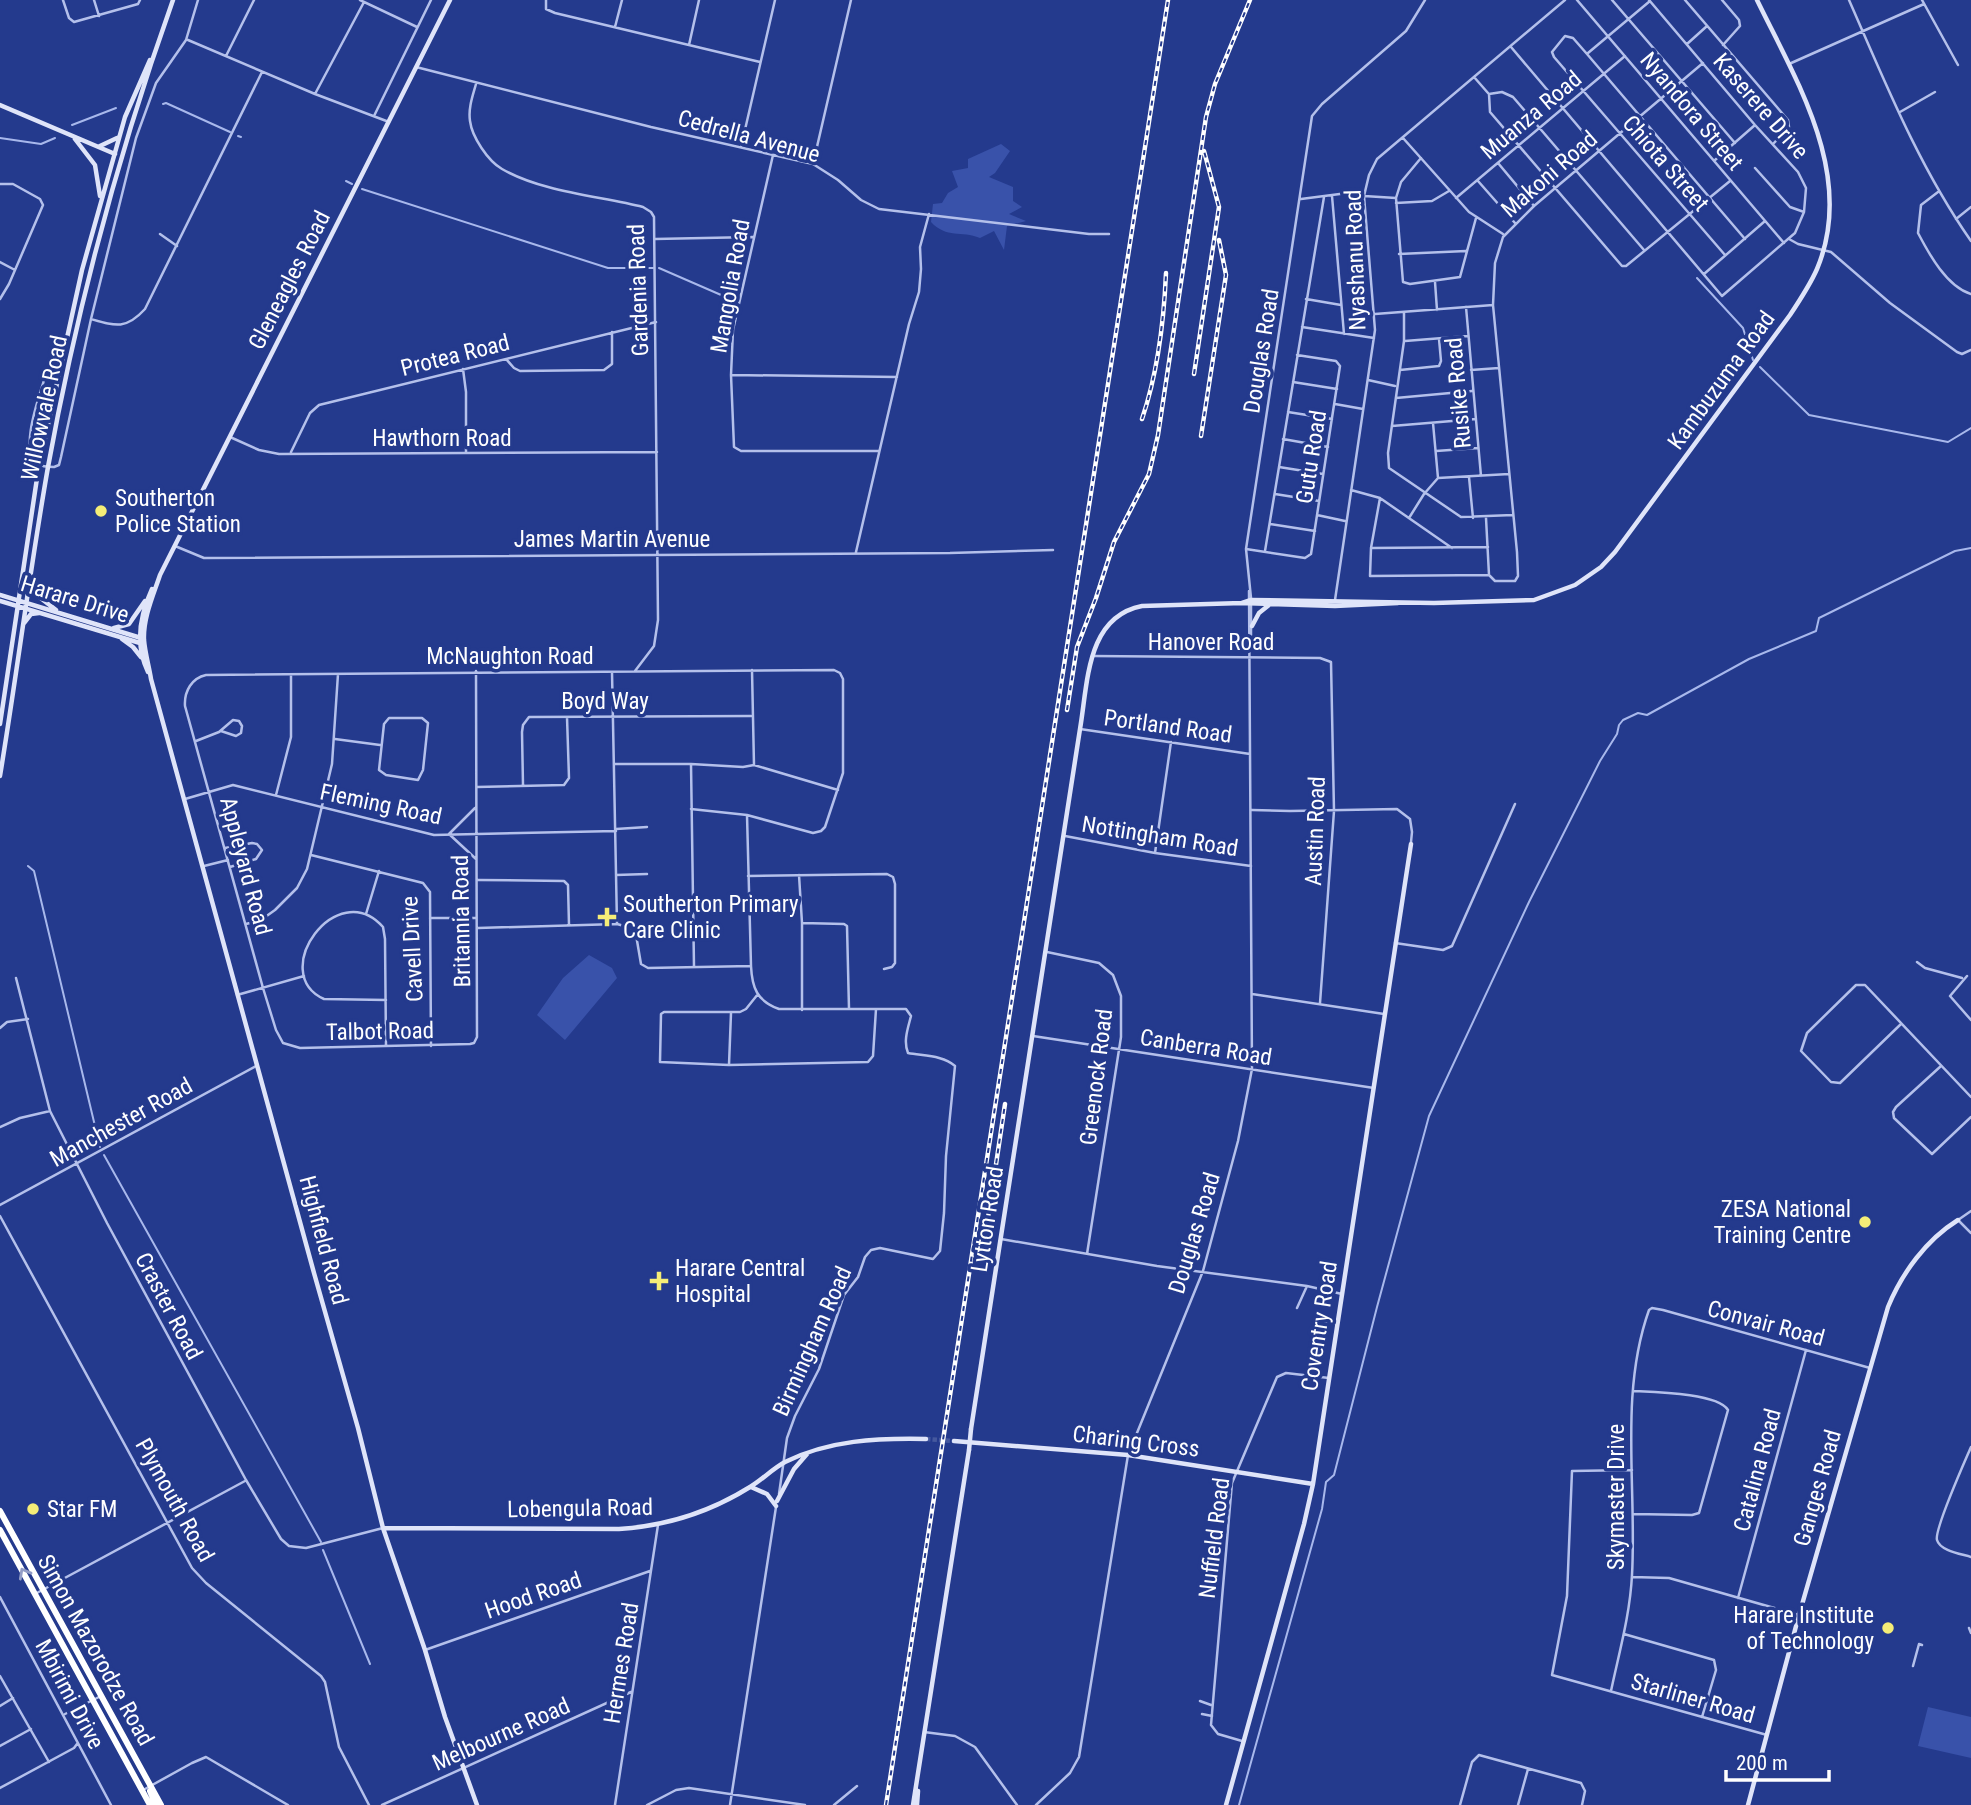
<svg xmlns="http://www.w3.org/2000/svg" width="1971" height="1805" font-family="'Roboto Condensed',sans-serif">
<rect width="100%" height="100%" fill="#243a8d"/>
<path fill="#3952aa" d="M 1001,144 L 1010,151 L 995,173 L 989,177 L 1013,187 L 1013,201 L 1022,207 L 1009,214 L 1026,221 L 1007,226 L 1004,250 L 994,231 L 980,238 C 961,230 947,239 931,222 L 933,204 L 942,203 L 948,193 L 958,187 L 952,171 L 968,168 L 968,159 Z
M 589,955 L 612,968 L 617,978 L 565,1040 L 537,1015 L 563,978 Z
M 1928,1707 L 1971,1717 L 1971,1758 L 1918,1746 Z"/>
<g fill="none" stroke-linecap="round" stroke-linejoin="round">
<path stroke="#a8b8ec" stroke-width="2" d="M 163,104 L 166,103 L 230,132
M 72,125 L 116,108
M 238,136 L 241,137
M 0,138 L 41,144 L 55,138
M 346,181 L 352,184
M 362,189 L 608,268 L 653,268
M 659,268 L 728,298
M 1697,278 L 1743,328 L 1753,360
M 1760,367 L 1809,415 L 1948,442 L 1971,428
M 28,866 L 34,871 L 100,1147
M 104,1155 L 321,1542
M 323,1550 L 370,1664
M 1239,1805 L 1322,1509 L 1326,1482 L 1334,1475 L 1377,1307 L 1429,1116 L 1529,902 L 1600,761 L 1617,734 L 1619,725 L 1623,720 L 1638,713 L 1647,715 L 1749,659 L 1816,631 L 1819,618 L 1955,551 L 1971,548"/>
<path stroke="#45589e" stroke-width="4.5" stroke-dasharray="4.5 2" stroke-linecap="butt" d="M 926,1439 L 954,1441"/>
<path stroke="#b4c0eb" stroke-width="2.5" d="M 63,0 L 69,18 L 74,22 L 138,4 L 140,0
M 94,0 L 99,16
M 360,0 L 417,27
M 546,0 L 546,9 L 555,13 L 760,62
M 1577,0 L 1784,243
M 1612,0 L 1735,143
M 1685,0 L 1788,120 L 1789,127 L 1773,144
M 1722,0 L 1739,20 L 1740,26 L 1723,45
M 1849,0 C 1885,82 1919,167 1971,241
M 1922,0 L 1958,65
M 615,27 L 622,0
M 188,40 L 315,94 L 389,122
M 1687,44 L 1707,26
M 689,45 L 699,0
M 1511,47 L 1722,296 L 1795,233 L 1804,212 L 1806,188 L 1798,172 L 1755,125 L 1649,0
M 1588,53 L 1650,1
M 226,56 L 254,0
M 1789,64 L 1924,4
M 416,67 L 651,127 L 813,164 L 838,180 L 861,200 L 879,209 L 1089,234 L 1109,234
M 1474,77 L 1488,93
M 476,84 C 473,95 468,108 470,121 C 472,137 488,161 502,169 C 542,192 599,196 643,207 L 651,212 L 654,217 L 658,620 L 654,646 L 635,671
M 315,94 L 364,2
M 1489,94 L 1490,112 L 1622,266 L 1626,266 L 1730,181
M 1489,94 L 1502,92 L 1513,97 L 1644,250
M 1900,112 L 1935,92
M 374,116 L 431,0
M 1403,138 L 1469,212 L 1503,234
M 741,147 L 775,0
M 773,155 L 733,330 L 731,375 L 734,447 L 741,451 L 878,451
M 1421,158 L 1401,182 L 1396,198 L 1403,282 L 1410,284 L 1460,277 L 1476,218
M 1715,160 L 1755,125
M 1498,163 L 1534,206
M 813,164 L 851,0
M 1755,168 L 1790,207 L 1804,212
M 1478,181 L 1515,223
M 0,184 L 13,184 L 40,199 L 43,205 L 9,284 L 0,299
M 1938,192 L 1921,205 L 1918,233 C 1929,254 1947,287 1971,294
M 1332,196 L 1344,334
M 1364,196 L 1396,198
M 1456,198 L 1625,56
M 1301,199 L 1363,191
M 1396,203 L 1432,201 L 1449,191
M 1956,219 L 1971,207
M 160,234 L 177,246
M 655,239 L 753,237
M 1789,239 L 1798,244 L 1831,252 L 1890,303 L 1957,352 L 1962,354 L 1971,350
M 1399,254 L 1466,251
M 1725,255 L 1554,57 L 1552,52 L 1565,36 L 1573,38 L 1587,54 L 1745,239
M 0,262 L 15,270
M 1704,274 L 1765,221
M 1435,282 L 1437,310
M 1306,299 L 1341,305
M 1466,307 L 1481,476
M 1404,313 L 1404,341 L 1388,453 L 1389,468 L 1461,517 L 1513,515
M 1375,314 L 1493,305
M 91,319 C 115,326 126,330 145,309 L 262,72
M 1302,327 L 1374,338
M 1405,341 L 1468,336
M 506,359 L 514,368 L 520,371 L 604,370 L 612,364 L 612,332
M 463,369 L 466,392 L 466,453
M 1400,370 L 1439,366 L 1441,361 L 1439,339
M 1471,370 L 1499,368
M 731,375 L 897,377
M 45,377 C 40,395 18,451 38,464 C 42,467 49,467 54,467 L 59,465 L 61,457 L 91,319 L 136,138 L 156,83 L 186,40 L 198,0
M 1368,380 L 1395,386
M 1293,382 L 1337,389
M 1396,398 L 1472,391
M 1335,404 L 1363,409
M 1288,412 L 1332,419
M 1433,423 L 1438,478
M 1392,426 L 1476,419
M 230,437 L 259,450 L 279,454 L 657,452
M 1283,439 L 1328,447
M 1436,451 L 1478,448
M 291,452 L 310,413 L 319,405 L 656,322
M 1279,467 L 1323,474
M 1469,477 L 1473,518
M 1351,490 L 1380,498 L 1452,548
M 1275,494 L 1319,501
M 1380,498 L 1371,548 L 1370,576 L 1489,575
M 1317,515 L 1345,521
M 1409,518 L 1424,494 L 1438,478 L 1509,474
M 1486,518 L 1489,575 L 1495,581 L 1515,581 L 1518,576 L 1517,552 L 1493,305 L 1495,263 L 1503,237 L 1534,206 L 1703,63
M 1270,524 L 1315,531
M 175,546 L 204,558 L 950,553 L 1053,550
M 1372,548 L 1488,547
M 1246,549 L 1305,558 L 1311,554 L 1340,366 L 1336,361 L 1297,355
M 1265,551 L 1324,197
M 856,552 L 909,324 L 919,292 L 921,269 L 920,247 L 929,214
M 1251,598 L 1246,549 L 1312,116 L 1322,104 L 1406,31 L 1425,0
M 1335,600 L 1375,330 L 1364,196 L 1369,175 L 1377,159 L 1565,0
M 1251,637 L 1251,605
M 1092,656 L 1320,658 L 1331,662 L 1334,811 L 1320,1003
M 752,670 L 754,765
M 476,671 L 477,1037 L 474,1043 L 470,1044 L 300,1048 L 283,1043 L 276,1030 L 263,988 L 185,706 C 184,691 192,678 206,675 L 834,670 L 840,673 L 843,679 L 843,773 L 825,827 L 821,831 L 813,833 L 747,815 L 691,809
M 612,672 L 617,924
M 389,718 L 422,718 L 428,723 L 423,770 L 418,780 L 386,775 L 379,770 L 384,724 Z
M 1080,729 L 1250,754
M 335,739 L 380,745
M 196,741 L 219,732 L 233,720 L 239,721 L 242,726 L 241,733 L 236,736 L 221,731
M 615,764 L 691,764 L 743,767 L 754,765 L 838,790
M 691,764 L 694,967
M 523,785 L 522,732 L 523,725 L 529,717 L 751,716
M 477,787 L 564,785 L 569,778 L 567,717
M 276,795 L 291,737 L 291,675
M 185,799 L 233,785 L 434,835 L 616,831
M 475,808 L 449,834 L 476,859
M 1252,810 L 1290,811 L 1397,809 L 1410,819 L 1412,832 L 1411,842
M 747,815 L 751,966 C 752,988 757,1001 779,1009 L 906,1009 L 911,1016 C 908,1028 903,1041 908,1053 C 923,1056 943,1055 955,1066 L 946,1156 L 944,1213 L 940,1251 L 933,1259 L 880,1248 L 871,1250 L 865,1257 L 858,1277 L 844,1295 L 819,1369 L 795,1416 L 787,1438 L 779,1494
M 616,829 L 647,827
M 1065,836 L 1155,853 L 1251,866
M 225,848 L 252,843 L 257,844 L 262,850 L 256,859 L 230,867
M 1155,853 L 1171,742
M 311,855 L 423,883 L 430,892 L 431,1046
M 204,866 L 228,860
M 616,875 L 647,874
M 799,875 L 802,923
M 748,876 L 887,874 L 893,877 L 895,884 L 895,963 L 892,967 L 884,969
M 478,880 L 564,881 L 568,885 L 569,925
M 366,914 L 379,871
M 430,918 L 476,918
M 246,924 L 261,920 L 275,910 L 297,888 L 307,869 L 332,764 L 338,674
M 478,928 L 617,924 L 635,929 L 641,964 L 648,968 L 751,966
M 1395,943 L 1443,950 L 1452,946 L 1515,804
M 1047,952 L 1099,963 L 1113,975 L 1121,996 L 1121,1037 L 1087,1254
M 1917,962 L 1925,968 L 1962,978
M 1967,976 L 1950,996 L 1971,1020
M 16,978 L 50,1111 L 107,1223 L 246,1480 L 281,1539 L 289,1546 L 306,1548 L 383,1528
M 758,994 L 746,1009 L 740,1012 L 664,1012 L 661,1014 L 660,1062 L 729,1065 L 868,1062 L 873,1056 L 876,1009
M 1252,994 L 1384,1014
M 237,995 L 304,976
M 386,1000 L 324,999 C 267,973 337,875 383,927 L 385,939 L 386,1046
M 802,1010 L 802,923 L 844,924 L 847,926 L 849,1009
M 1901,1024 L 1840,1083 L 1831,1082 L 1801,1051 L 1807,1033 L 1856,985 L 1865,985 L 1971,1097
M 0,1028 L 7,1022 L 28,1019
M 1033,1036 C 1147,1053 1260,1071 1374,1088
M 729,1065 L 731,1013
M 1941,1066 L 1896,1107 L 1893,1112 L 1894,1118 L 1932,1154 L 1971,1117
M 0,1127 L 20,1118 L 50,1111
M 0,1205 L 256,1066
M 1971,1211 L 1958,1220 L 1971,1233
M 0,1216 L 192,1568 L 206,1583 L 321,1676 L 325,1682 L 339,1747 L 369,1805
M 1001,1239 L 1157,1266 L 1307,1286 L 1342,1294
M 1297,1308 L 1307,1286
M 1322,1322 L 1336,1324
M 1633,1391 C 1653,1392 1718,1393 1728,1410 L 1699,1513 L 1692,1515 L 1633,1514
M 1971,1447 C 1965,1461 1934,1530 1937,1540 C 1940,1551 1962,1554 1971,1557
M 1632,1470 L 1572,1471 L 1567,1596 L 1552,1675 L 1767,1735
M 1632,1577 L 1669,1578 L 1799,1615
M 35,1594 L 245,1481
M 0,1597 L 111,1805
M 1738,1598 L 1806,1350
M 1969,1628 L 1971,1633
M 1624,1634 L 1714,1660 L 1716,1670 L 1702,1717
M 425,1650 L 650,1571
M 1913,1666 L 1919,1644 L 1922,1645
M 0,1676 L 49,1762
M 1611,1691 C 1619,1653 1630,1615 1632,1575 C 1637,1488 1619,1394 1649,1310 L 1652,1308 L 1663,1310 L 1870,1368
M 1200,1701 L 1211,1705
M 0,1706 L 13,1698
M 65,1714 L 99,1697
M 1202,1714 L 1212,1716
M 924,1732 L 955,1736 L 975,1747 L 1017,1805
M 1242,1741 L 1218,1734 L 1211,1725 L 1232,1483 L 1277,1377 L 1286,1373 L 1329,1378
M 0,1746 L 31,1729
M 0,1788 L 74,1748 L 77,1744
M 145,1789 L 192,1763 L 206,1757 L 288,1805
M 382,1805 L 631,1692
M 615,1805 L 658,1525
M 647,1805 L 676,1790 L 689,1788 L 805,1805
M 730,1805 L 776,1507
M 834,1805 L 857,1786
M 1036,1805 L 1070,1773 L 1079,1757 L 1128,1455 L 1203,1271 L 1238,1141 L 1252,1069 L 1249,591
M 1460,1805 L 1472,1762 L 1479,1755 L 1581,1783 L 1585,1791 L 1582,1805
M 1518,1805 L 1528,1769"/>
<path stroke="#dfe4f9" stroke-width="4.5" d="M 0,105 L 115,154
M 75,139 L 95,165 L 100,196
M 100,146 L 117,138
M 160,575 C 153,596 143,618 144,640 C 145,653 149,666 151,679 L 314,1273 L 358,1428 L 383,1528 L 425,1650 L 445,1717 L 477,1805
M 160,575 L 450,0
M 32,576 L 38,596 L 56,610
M 0,595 L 141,638
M 0,601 L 140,643
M 1242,603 L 1251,600 L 1434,603 L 1534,600 L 1575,585 L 1601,567 L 1615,552 L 1790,315 C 1800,300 1810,285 1817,269 C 1856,176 1797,82 1757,0
M 24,623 L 31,614 L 39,613
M 1252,626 L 1259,613 L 1269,605
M 114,628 L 129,624 L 145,601
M 122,639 L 133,647 L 141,657
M 148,672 C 135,645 140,615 152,589
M 0,724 L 39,465 L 82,270 L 125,117 L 150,60
M 0,776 C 17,673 30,569 48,467 C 77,308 119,151 173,0
M 971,1429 L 1080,729 C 1088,683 1086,617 1142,606 L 1242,603 L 1335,606 L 1398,603
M 954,1441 L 1128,1455 L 1313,1484
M 751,1487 L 767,1494 L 776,1506
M 777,1501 L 794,1469 L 807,1454
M 383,1528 L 619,1529 C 666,1526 710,1512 750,1487 C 762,1480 772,1469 785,1462 C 829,1440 877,1438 926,1439
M 913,1805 L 969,1450
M 917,1805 L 918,1791
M 1226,1805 L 1304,1524 L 1313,1484 L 1411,844
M 1748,1805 L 1799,1615 L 1888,1307 C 1902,1273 1926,1240 1958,1220"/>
<path stroke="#fff" stroke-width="6" d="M 0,1511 L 161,1805
M 0,1530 L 150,1805
M 150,1791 L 156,1805"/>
<defs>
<path id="rail" d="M 1194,374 L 1219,207 L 1204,151
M 1142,419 C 1157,375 1164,319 1166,273
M 1201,436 L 1226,275 L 1219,240
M 1067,710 L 1077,647 L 1096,598 L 1114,542 L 1149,474 L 1158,435 L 1206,117 L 1215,84 L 1250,0
M 982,1242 L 988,1218 L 1005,1104
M 886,1805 L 1168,0"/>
</defs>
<use href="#rail" stroke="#fff" stroke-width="4.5"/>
<use href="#rail" stroke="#243a8d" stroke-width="2" stroke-dasharray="5" stroke-linecap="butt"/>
<path stroke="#dfe4f9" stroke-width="4.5" d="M 969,1450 L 971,1429"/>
</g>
<defs><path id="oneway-chevron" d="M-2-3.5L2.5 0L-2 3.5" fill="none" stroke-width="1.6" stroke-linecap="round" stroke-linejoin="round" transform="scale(1.75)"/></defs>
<use stroke="#929cc6" href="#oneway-chevron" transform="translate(24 1573) rotate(-119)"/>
<g fill="#f5ed77" stroke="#243a8d" stroke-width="2.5">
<circle cx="101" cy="511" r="7"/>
<path d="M603.5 906.5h7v7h7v7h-7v7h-7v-7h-7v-7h7z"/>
<circle cx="1865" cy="1222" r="7"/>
<path d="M655.5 1270.5h7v7h7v7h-7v7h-7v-7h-7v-7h7z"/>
<circle cx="33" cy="1509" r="7"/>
<circle cx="1888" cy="1628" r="7"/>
</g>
<g text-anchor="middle" stroke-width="7" stroke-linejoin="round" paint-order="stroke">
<g font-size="23" fill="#fff" stroke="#243a8d">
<text transform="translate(1761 106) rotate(49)" y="8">Kaserere Drive</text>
<text transform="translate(1692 111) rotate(50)" y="8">Nyandora Street</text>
<text transform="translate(1531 115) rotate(-40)" y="8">Muanza Road</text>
<text transform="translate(749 136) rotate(15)" y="8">Cedrella Avenue</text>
<text transform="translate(1666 163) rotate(49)" y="8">Chiota Street</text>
<text transform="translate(1549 174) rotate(-41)" y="8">Makoni Road</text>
<text transform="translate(1355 260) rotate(-92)" y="8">Nyashanu Road</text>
<text transform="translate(289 280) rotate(-63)" y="8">Gleneagles Road</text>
<text transform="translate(730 286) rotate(-80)" y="8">Mangolia Road</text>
<text transform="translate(638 290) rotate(-92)" y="8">Gardenia Road</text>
<text transform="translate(1261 351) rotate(-81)" y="8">Douglas Road</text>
<text transform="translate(455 355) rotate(-14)" y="8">Protea Road</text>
<text transform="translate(1721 380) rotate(-54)" y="8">Kambuzuma Road</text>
<text transform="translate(1458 393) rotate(-95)" y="8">Rusike Road</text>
<text transform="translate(44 408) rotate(-78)" y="8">Willowvale Road</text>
<text x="442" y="446">Hawthorn Road</text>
<text transform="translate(1311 457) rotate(-81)" y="8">Gutu Road</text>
<text x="612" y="547">James Martin Avenue</text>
<text transform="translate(75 599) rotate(17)" y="8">Harare Drive</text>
<text x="1211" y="650">Hanover Road</text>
<text x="510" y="664">McNaughton Road</text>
<text x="605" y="709">Boyd Way</text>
<text transform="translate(1168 726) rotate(8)" y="8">Portland Road</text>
<text transform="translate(381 804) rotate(12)" y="8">Fleming Road</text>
<text transform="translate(1315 831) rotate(-88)" y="8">Austin Road</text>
<text transform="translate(1160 836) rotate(9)" y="8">Nottingham Road</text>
<text transform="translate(246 866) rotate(75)" y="8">Appleyard Road</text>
<text transform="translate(461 921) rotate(-91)" y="8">Britannia Road</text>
<text transform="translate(412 949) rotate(-93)" y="8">Cavell Drive</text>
<text transform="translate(380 1031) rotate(-1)" y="8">Talbot Road</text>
<text transform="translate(1206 1047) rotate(9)" y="8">Canberra Road</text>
<text transform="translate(1096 1077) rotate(-83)" y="8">Greenock Road</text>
<text transform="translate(121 1122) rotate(-29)" y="8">Manchester Road</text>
<text transform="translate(987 1219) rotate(-81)" y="8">Lytton Road</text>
<text transform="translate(1194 1233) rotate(-73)" y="8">Douglas Road</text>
<text transform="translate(324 1240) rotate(75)" y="8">Highfield Road</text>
<text transform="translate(169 1306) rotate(62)" y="8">Craster Road</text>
<text transform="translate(1766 1323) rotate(15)" y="8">Convair Road</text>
<text transform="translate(1319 1326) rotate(-81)" y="8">Coventry Road</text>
<text transform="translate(812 1341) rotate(-66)" y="8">Birmingham Road</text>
<text transform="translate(1136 1441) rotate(7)" y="8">Charing Cross</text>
<text transform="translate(1757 1470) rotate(-75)" y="8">Catalina Road</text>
<text transform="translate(1817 1488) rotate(-74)" y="8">Ganges Road</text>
<text transform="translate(1616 1497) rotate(-90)" y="8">Skymaster Drive</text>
<text transform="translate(175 1500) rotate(61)" y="8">Plymouth Road</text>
<text transform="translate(580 1508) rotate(-1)" y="8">Lobengula Road</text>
<text transform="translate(1214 1538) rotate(-83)" y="8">Nuffield Road</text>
<text transform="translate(533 1595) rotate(-19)" y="8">Hood Road</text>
<text transform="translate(96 1650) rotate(61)" y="8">Simon Mazorodze Road</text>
<text transform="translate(621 1663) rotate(-81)" y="8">Hermes Road</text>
<text transform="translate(70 1694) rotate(62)" y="8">Mbirimi Drive</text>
<text transform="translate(1693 1698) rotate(16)" y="8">Starliner Road</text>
<text transform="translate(501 1734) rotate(-24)" y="8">Melbourne Road</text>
</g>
<g font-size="23" fill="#fff" stroke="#243a8d" text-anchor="start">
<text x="115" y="506">Southerton<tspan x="115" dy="26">Police Station</tspan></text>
<text x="623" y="912">Southerton Primary<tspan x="623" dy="26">Care Clinic</tspan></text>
<text x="1851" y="1217" text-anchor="end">ZESA National<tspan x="1851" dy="26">Training Centre</tspan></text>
<text x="675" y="1276">Harare Central<tspan x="675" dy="26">Hospital</tspan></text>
<text x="47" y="1517">Star FM</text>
<text x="1874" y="1623" text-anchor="end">Harare Institute<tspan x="1874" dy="26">of Technology</tspan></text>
</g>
</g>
<path d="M1726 1770v10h103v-10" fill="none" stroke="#ffffff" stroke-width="3.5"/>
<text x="1736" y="1770" font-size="21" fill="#ffffff" stroke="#243a8d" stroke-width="5" paint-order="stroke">200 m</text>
</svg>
